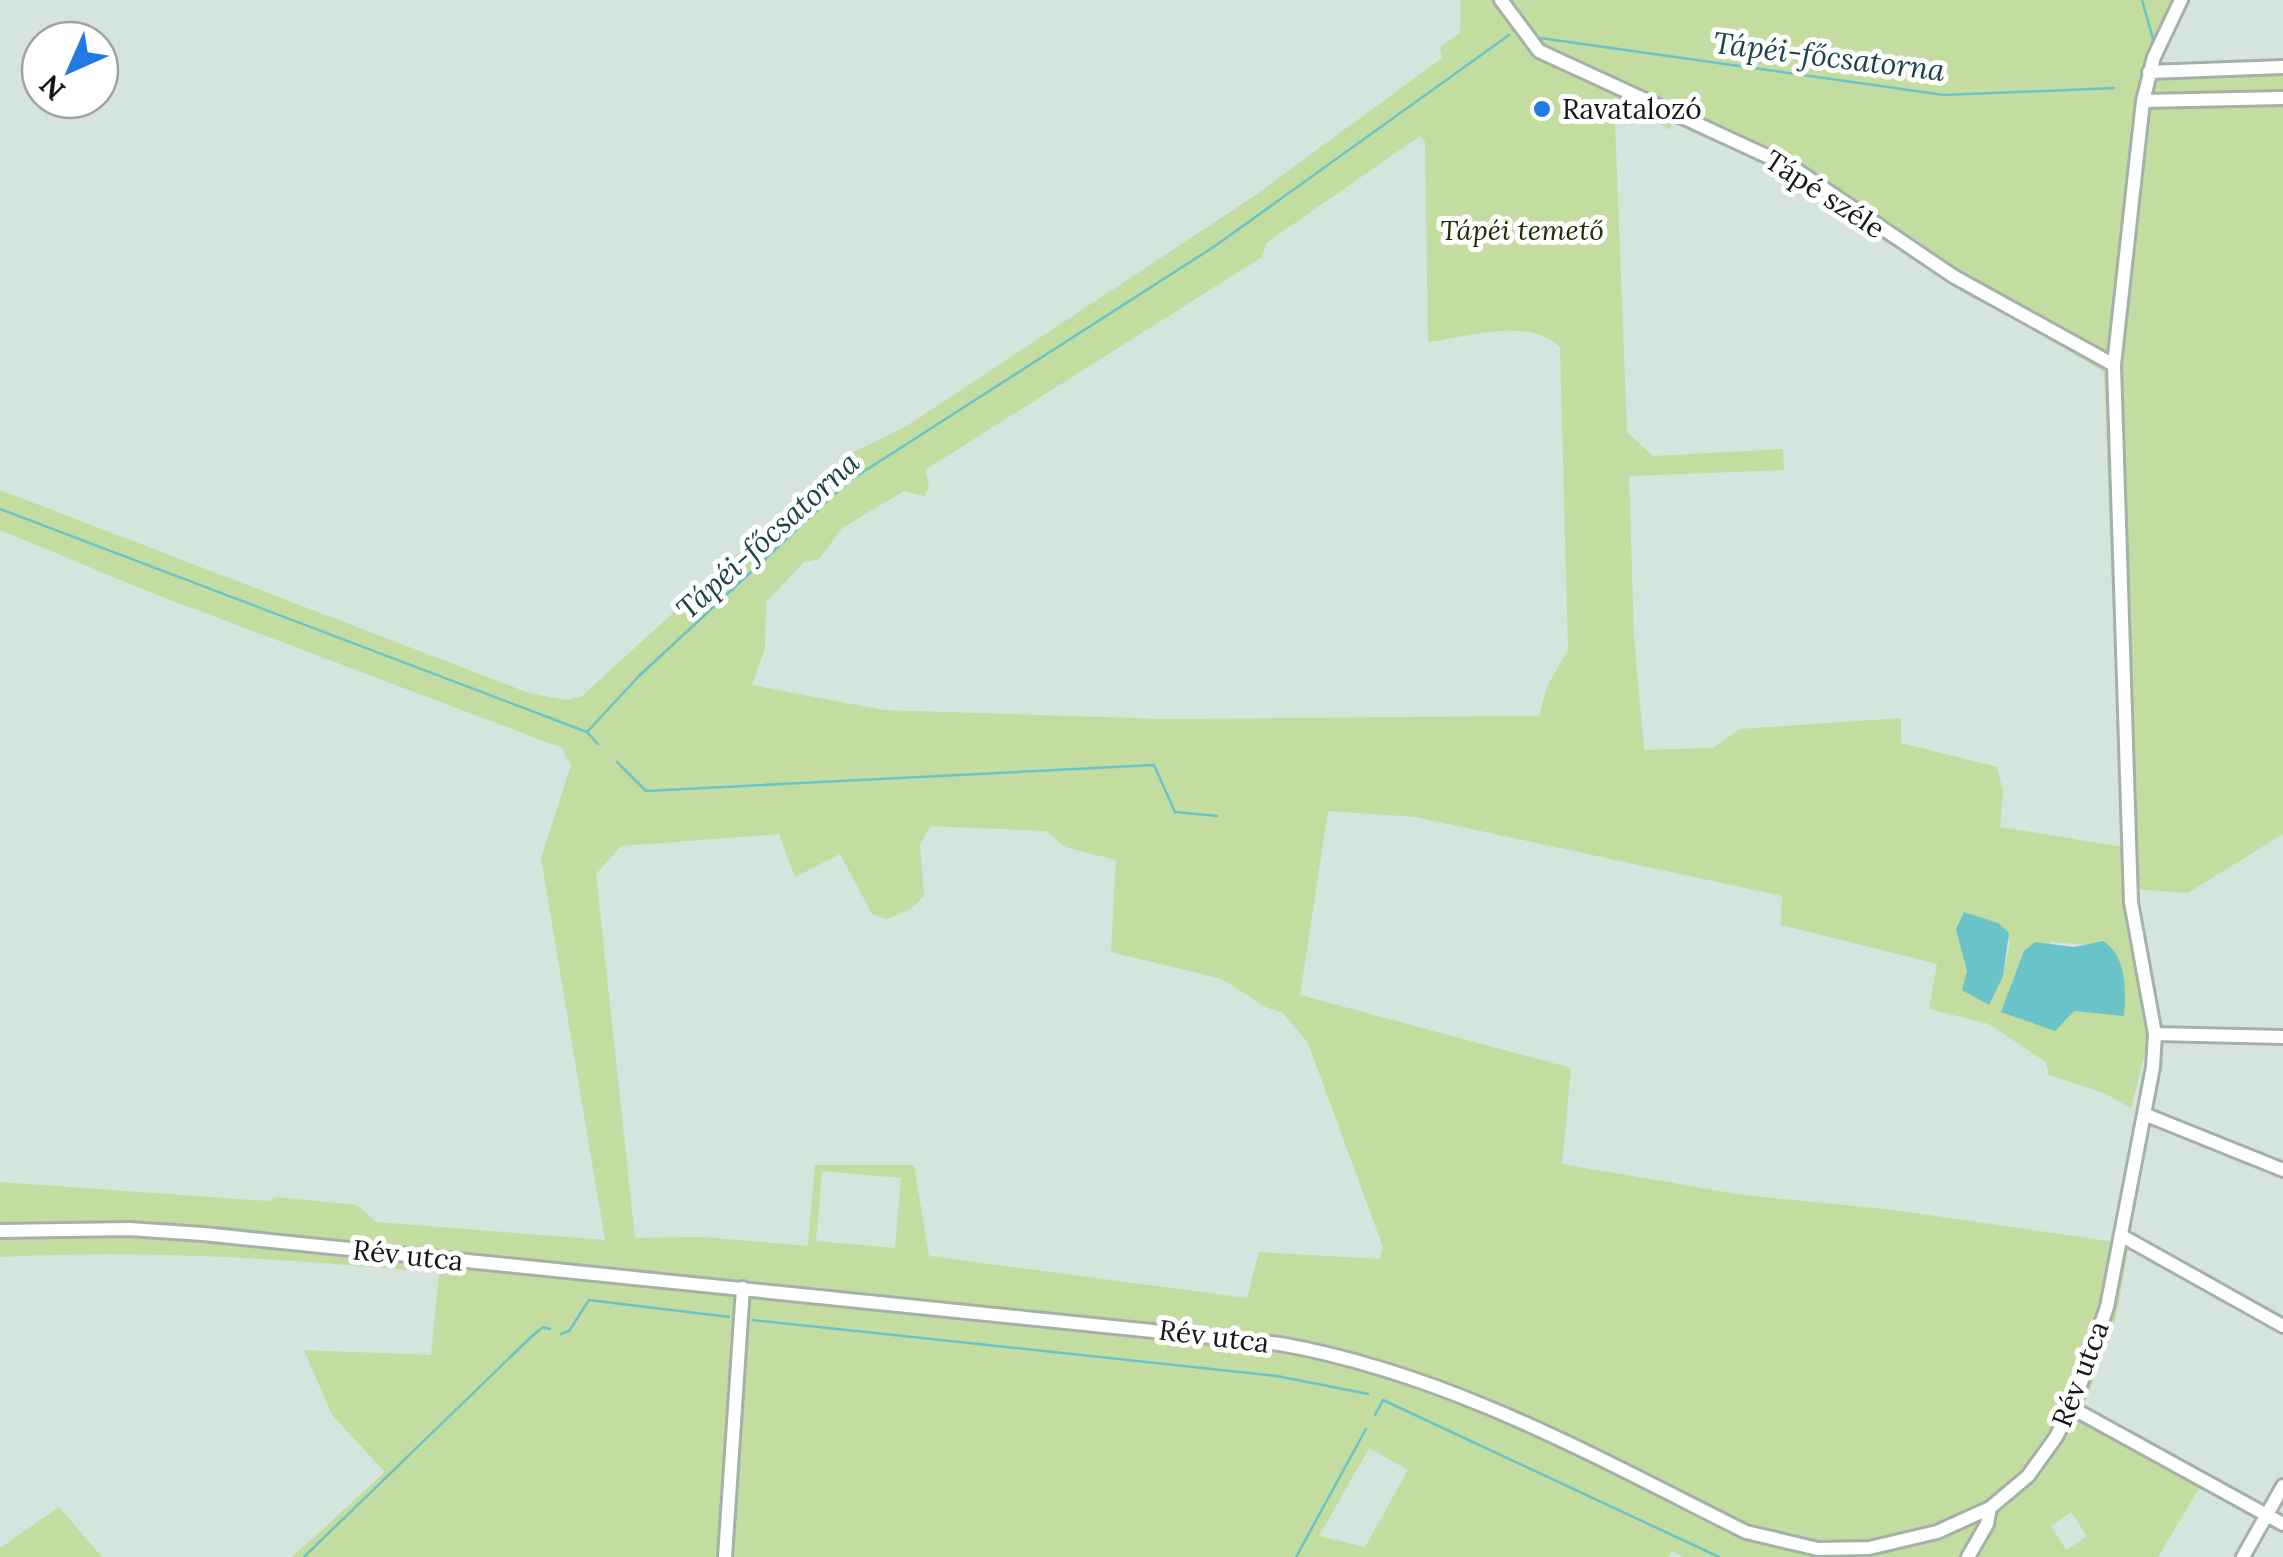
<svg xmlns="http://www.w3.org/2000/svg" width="2283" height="1557" font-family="Lora,serif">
<rect width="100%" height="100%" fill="#d5e4dc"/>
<path fill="#c3dc9f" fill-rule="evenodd" d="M 1461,0 L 2190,0 L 2157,66 L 2283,62 L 2283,834 L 2188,893 L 2122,888 L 2148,1041 L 2131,1108 L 2104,1093 L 2049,1075 L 2046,1062 L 1989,1024 L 1929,1009 L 1937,964 L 1781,925 L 1782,896 L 1416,817 L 1328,811 L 1300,995 L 1571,1068 L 1562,1164 L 1743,1195 L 1894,1210 L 2129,1244 L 2116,1318 L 2084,1406 L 2207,1475 L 2158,1557 L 1683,1557 L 1672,1551 L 1668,1557 L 292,1557 L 385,1472 L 332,1415 L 304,1350 L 431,1355 L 439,1273 C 292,1259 148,1249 0,1257 L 0,1182 L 268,1201 L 276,1197 L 357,1205 L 376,1222 L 605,1240 L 541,858 L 571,765 L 562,748 L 152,593 L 0,530 L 0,490 L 529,693 L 566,700 L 582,696 L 845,456 L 905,427 L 1254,196 L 1442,58 L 1440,47 L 1460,33 ZM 1614,97 L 1670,130 L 1672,123 L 1767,165 L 1790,185 L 2104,372 L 2122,847 L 2000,827 L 2003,792 L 1997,767 L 1901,743 L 1901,718 L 1740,729 L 1713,748 L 1644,750 L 1634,637 L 1629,476 L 1784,470 L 1783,449 L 1653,456 L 1627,432 ZM 1420,136 L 1425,142 L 1428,342 C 1467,337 1528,316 1560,347 L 1568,649 L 1547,687 L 1539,716 L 1163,719 L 883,710 L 752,685 L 765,648 L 766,602 L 804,562 L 819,559 L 842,528 L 904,491 L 925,496 L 929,486 L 925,470 L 1262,257 L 1266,243 ZM 930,826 L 1046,831 L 1065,847 L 1116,860 L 1111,952 L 1222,979 L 1267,1008 L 1282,1012 L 1308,1043 L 1383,1247 L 1380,1259 L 1259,1252 L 1247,1298 L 929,1256 L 914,1165 L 815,1165 L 808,1246 L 702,1237 L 635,1238 L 596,874 L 621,846 L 779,834 L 795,877 L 840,854 L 872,914 L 887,919 L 911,909 L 924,896 L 920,845 ZM 1956,929 L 2010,941 L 2003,976 L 1968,971 ZM 2050,942 L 2088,945 L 2124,1015 L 2074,1011 ZM 822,1171 L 901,1178 L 895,1248 L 816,1241 ZM 1369,1448 L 1408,1470 L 1365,1547 L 1319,1536 ZM 2071,1512 L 2087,1536 L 2066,1550 L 2051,1526 Z
M 59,1507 L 102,1557 L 0,1557 L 0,1548 Z"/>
<path fill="#6ac3c8" d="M 1964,912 L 1998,923 L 2009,933 L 2003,976 L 1989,1005 L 1962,990 L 1967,971 L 1956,929 Z
M 2103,941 C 2127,956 2126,990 2124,1016 L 2074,1011 L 2055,1031 L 2001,1012 L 2024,951 L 2035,942 L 2074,947 Z"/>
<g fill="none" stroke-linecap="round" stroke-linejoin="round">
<path stroke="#6ac3c8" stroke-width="2.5" d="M 2142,0 L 2153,39
M 1540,38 L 1944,95 L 2114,88
M 0,509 L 587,732 L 598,744
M 587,732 L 639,676 L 849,481 L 1215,246 L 1509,35
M 617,762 L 646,791 L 1154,765 L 1175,812 L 1217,816
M 753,1320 L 1277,1376 L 1368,1394
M 561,1334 L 569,1331 L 589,1300 L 729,1317
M 1375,1415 L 1383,1400 L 1719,1557
M 304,1557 L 530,1338 L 543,1327 L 550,1329
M 1296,1557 L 1366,1429"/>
<defs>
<path id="minor" d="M 1501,0 L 1539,51 L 1795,169 L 1953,276 L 2114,365
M 2149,72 L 2283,67
M 2143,101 L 2283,98
M 2155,1034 L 2283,1037
M 2144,1114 L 2283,1170
M 0,1231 L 129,1229 L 203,1234 L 1280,1344 C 1449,1374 1594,1456 1746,1532 L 1818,1549 L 1869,1548 L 1937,1532 L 1990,1508 L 2028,1476 L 2056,1437 L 2076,1397 L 2107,1307 L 2153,1067 L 2155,1034 L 2131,902 L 2114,365 L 2143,101 L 2154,57 L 2181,0
M 2122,1236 L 2283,1326
M 2072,1408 L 2283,1524
M 725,1557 L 743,1288
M 1968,1557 L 1987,1524 L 1990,1508
M 2243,1557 L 2283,1486"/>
</defs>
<use href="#minor" stroke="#a3b1a9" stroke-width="18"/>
<use href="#minor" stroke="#fff" stroke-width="12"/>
</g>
<circle fill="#217ae3" stroke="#fff" stroke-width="4" cx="1542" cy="109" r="10"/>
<g text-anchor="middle" stroke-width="10" stroke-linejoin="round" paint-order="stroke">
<g font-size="28" fill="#141916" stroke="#fff" text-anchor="start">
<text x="1562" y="119">Ravatalozó</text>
</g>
<g font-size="28" fill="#141916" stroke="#fff">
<text transform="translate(1825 194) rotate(33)" y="10">Tápé széle</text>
<text transform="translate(408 1255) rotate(6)" y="10">Rév utca</text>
<text transform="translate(1214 1336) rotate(7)" y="10">Rév utca</text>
<text transform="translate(2080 1374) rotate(-69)" y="10">Rév utca</text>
</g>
<g font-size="28" font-style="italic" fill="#202f02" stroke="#fff">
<text x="1522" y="240">Tápéi temető</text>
</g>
<g font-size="30" font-style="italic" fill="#1a4446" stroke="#fff">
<text transform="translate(1829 57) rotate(7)" y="10">Tápéi-főcsatorna</text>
<text transform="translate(768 536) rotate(-42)" y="10">Tápéi-főcsatorna</text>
</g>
</g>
<g transform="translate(70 70) rotate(225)"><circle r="48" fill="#ffffff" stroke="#a1a3a2" stroke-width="2.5"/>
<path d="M0-8L18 38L0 25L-18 38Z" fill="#217ae3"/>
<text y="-15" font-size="28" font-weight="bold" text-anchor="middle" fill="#141916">N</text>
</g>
</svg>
